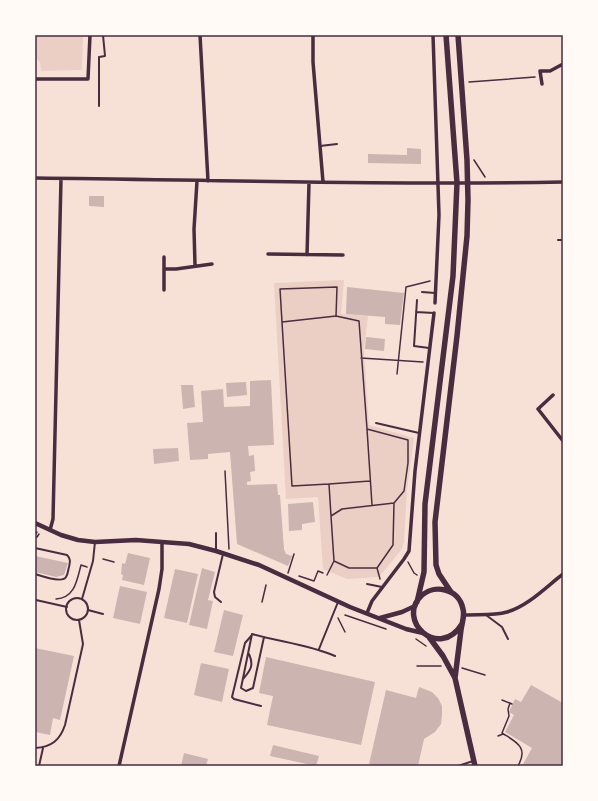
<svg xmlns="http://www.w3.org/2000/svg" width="598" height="801" font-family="'Golos Text',sans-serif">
<rect width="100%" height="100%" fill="#f7e1d7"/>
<path fill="#ebcfc5" d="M 35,35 L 83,35 L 82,70 L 41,71 L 40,62 L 35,57 Z
M 344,280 L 341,314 L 368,316 L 364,350 L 369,425 L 414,438 L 407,490 L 404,542 L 402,549 L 379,577 L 347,579 L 323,569 L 318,497 L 286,499 L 274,283 Z"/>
<path fill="#ccb4b1" d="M 407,148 L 421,149 L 421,164 L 368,163 L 368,154 L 407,155 Z
M 89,196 L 104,196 L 104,207 L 89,206 Z
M 347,287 L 404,293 L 400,325 L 385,324 L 385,317 L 346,314 Z
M 366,337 L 385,339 L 384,351 L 365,349 Z
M 271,380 L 274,445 L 248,446 L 249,456 L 254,455 L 255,471 L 250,472 L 251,481 L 247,482 L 247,485 L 277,484 L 278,495 L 280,495 L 284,549 L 286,554 L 292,556 L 288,566 L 237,544 L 230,452 L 208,454 L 208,459 L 190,460 L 187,423 L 203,422 L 201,391 L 223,389 L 224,407 L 250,406 L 250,381 Z
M 246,382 L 247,395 L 227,397 L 226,383 Z
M 181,385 L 193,385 L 195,407 L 183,409 Z
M 178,448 L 179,461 L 154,464 L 153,449 Z
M 313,502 L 315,522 L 302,524 L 302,530 L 289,531 L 288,504 Z
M 128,553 L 150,558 L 144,585 L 122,580 L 123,575 L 121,574 L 122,563 L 125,564 Z
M 35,556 L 68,563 L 64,575 L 56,577 L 35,572 Z
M 202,568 L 215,572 L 208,600 L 213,601 L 207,629 L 189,625 Z
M 175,569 L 198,574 L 187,623 L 164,618 Z
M 120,586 L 147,592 L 140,624 L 113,618 Z
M 224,610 L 243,615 L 233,656 L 214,652 Z
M 35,648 L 74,656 L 60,720 L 53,718 L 50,735 L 35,732 Z
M 266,657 L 375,682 L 361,745 L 267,725 L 273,696 L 259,693 Z
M 201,663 L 229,669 L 222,702 L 194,695 Z
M 531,685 L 563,703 L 563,766 L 560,765 L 559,766 L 522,766 L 532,748 L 505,732 L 514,715 L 509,712 L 515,699 L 521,702 Z
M 419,687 L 432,692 L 438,698 L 442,706 L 442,715 L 441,724 L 435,732 L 424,739 L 418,766 L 378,766 L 369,764 L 386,690 L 416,698 Z
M 273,745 L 319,756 L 316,766 L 270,756 Z
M 184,753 L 208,759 L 206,766 L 181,766 Z"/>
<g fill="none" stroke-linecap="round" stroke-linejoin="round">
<path stroke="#4a2c40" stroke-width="1.5" d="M 469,82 L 535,77
M 474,160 L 485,177
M 282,322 L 280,289 L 337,287 L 336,316
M 361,358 L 423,362
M 397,374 L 406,287 L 430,281
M 367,429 L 372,505
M 225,471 L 229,549
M 329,484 L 370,481
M 394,503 L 393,545 L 377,568 L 349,568 L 334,561 L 331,516 L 342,509 Z
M 331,516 L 329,484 L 292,486 L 282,322 L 336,316 L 359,321 L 367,429 L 408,440 L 408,463 L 404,491 L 394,503
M 35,535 L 37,532
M 35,537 L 37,537 L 39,534
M 103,559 L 114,562
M 408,562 L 414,573 L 417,575
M 377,568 L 380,579
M 288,573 L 294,554
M 327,575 L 334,561
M 299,576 L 314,581 L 318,571 L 323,573
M 56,599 C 75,598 77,580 81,565 L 87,567
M 262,602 L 266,585
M 345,615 L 386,629
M 338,618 L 345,632
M 416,639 L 426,646
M 417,666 L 441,666
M 462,668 L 485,675
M 502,700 L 512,704
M 510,703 L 508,709 L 509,716 L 502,733 C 516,742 529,747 518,766
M 498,736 L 503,734"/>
<path stroke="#4a2c40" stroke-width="2" d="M 99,106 L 99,57 L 105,56 L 103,35
M 320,146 L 337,144
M 558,240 L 563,240
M 422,292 L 435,293
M 417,300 L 414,346 L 429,348
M 416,312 L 434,313
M 376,423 L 419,433
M 216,533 L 216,551
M 35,548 L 67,555 C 71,559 70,562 69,567 C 68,570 68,574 66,577 C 63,583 41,576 35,574
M 367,584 L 382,587
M66 609a11 11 0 1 1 22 0a11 11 0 1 1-22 0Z
M 82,599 L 93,561 L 95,542
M 36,600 L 67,607
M 221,602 L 215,597 L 214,592 L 223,554
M 88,610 L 103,614
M 486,615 L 502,627 L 508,639
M 252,634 L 241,688 L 246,691 L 253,688 L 264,637
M 252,634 C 280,642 310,645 335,656
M 252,635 L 245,643 L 232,697 L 234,699 L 261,706
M 319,649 L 338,602
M 243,679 C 251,670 254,665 249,654
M 35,748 C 52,747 60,740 65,725 L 83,644 L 79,620
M 39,766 L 43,748
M 458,766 L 473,761"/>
<path stroke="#4a2c40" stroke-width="3.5" d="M 200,35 L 208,181
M 313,35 L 313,62 L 323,182
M 433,35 L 439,215 L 435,303
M 35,79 L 88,79 L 90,35
M 542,84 L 540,71 L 550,71 L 563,64
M 35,178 C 211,180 387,185 563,182
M 268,254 L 343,255
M 307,255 L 309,183
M 195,265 L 194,229 L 197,181
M 164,269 L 176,269 L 212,264
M 164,290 L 164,257
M 553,395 L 538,409 L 563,441
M 50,530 L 53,519 L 61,179
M 367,613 L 372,601 L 404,559 L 409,551 L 415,471 L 434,313
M 464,615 C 478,614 493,616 507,612 C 528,606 546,587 563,574
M 119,766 L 159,589 L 162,569 L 162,542"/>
<path stroke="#4a2c40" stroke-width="4.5" d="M 35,523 L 61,535 L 78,540 L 95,542 L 136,540 L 162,542 L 189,544 L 216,551 L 259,565 L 350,607 L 406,629 L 423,633
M 380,618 L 402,612 L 415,606"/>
<path stroke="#4a2c40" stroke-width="5.5" d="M 451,592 L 439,574 L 436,565 L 435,522 L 457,336 L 467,236 L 468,200 L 467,160 L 458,35
M 417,602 L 424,572 L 425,504 L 453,276 L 457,183 L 446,35
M 429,637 L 443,656 L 455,678 L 475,766
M 455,678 C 457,662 459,646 461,630 C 462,622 465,616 463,609 C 461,599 454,592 445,590 C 437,588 428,590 422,595 C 395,620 439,661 462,624"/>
</g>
<rect width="598" height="801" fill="none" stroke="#fffaf5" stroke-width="72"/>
<rect x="36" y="36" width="526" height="729" fill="none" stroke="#4a2c40" stroke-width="1.5"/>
</svg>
